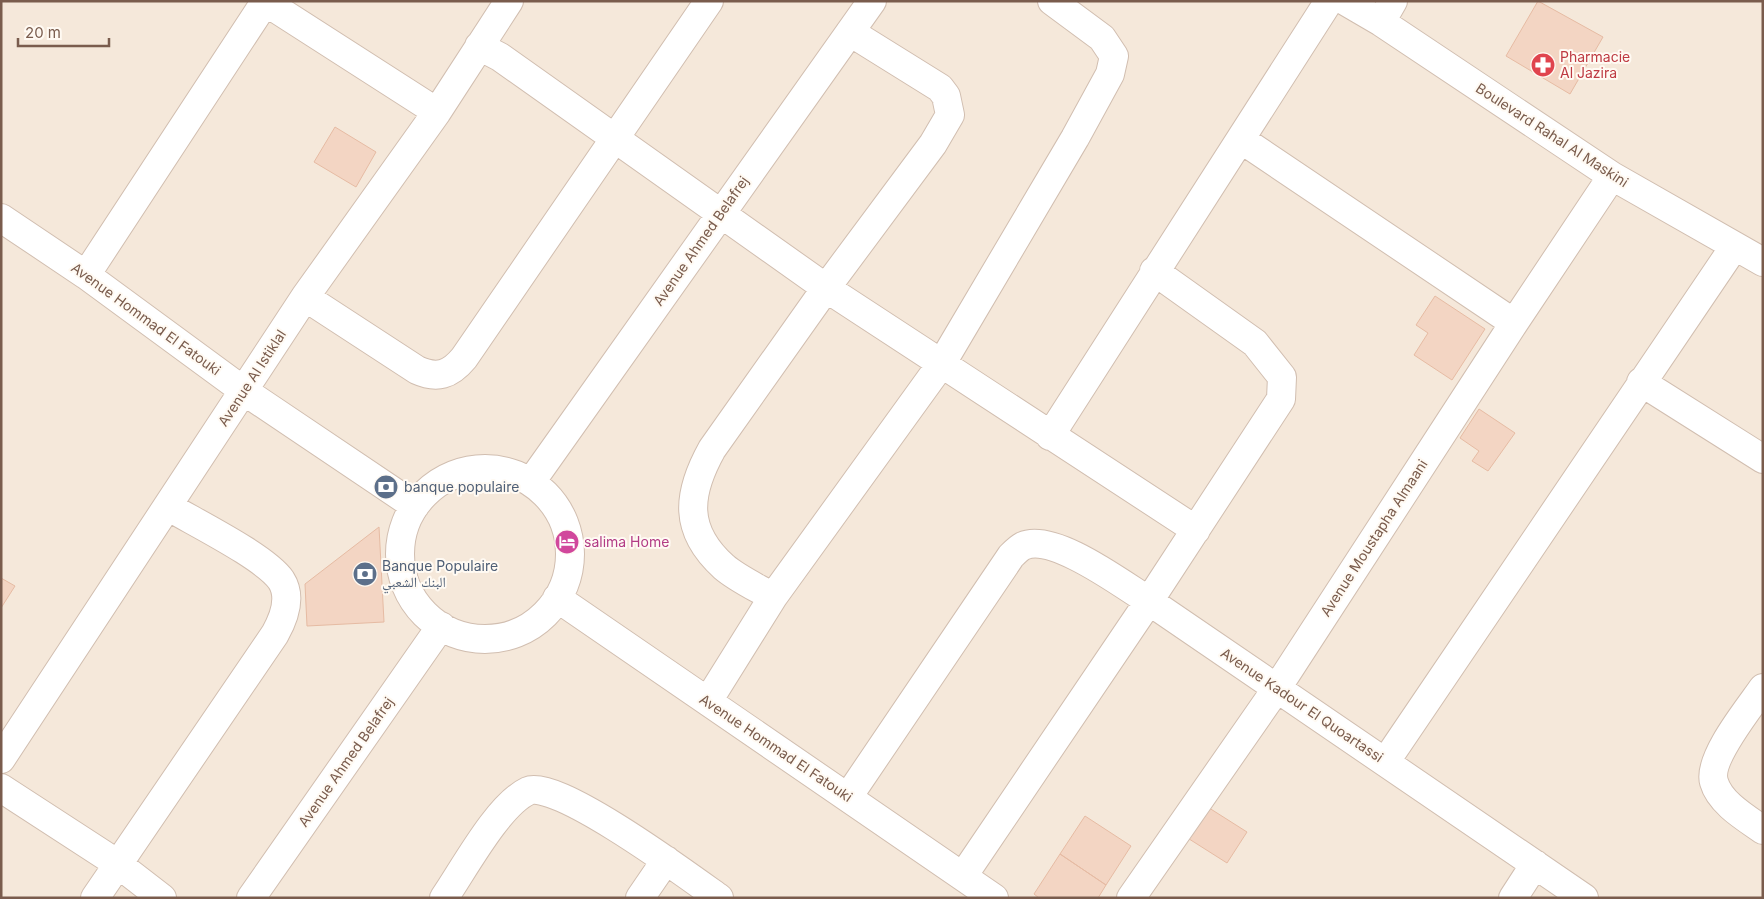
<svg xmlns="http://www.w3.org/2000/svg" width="1764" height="899" font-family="Inter,'Noto Naskh Arabic',sans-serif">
<rect width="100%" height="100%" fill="#fdf6ec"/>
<path fill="#f5e8da" d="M 1,1 L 1763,1 L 1763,898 L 1,898 Z"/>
<path fill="#f3d5c3" stroke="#e6bba3" d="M 1538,1 L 1603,37 L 1570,94 L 1506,56 Z
M 335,127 L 376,152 L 356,187 L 314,162 Z
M 1435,296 L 1485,329 L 1452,380 L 1414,355 L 1428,333 L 1416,325 Z
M 1479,409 L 1515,433 L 1488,471 L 1472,461 L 1479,451 L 1460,438 Z
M 379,527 L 384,622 L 307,626 L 305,584 Z
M 1,578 L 15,586 L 1,608 Z
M 1206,806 L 1247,832 L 1227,863 L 1186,837 Z
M 1085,816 L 1131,846 L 1106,885 L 1060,854 Z
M 1060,854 L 1106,885 L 1098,898 L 1039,898 L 1034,894 Z"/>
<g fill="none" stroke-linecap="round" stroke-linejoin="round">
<defs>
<path id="minor" d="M 264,1 L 437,112
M 1345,1 L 1381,22 L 1612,176 L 1763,262
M 1381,22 L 1393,1
M 479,46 L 500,57 L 826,288 L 1196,530
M 1242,140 L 1514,323
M 1,218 L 86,275 L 244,391 L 415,506
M 86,275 L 265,2
M 305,297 L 417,370 C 437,379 450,375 464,358 L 709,1
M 1641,382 L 1763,459
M 1050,436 L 1329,1
M400 554a85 85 0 1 1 170 0a85 85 0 1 1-170 0Z
M 531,482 L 872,1
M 773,597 C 758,588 738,579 724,567 C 683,530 687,494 712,449 L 826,288 L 933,144 L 950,115 L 946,96 L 940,88 L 850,32
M 557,598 L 994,898
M 1763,688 C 1750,707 1707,759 1714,782 C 1720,803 1746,818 1763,830
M 708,701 L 773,597 L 942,363 L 1075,138 L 1110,74 L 1114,56 L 1102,38 L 1052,1
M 1,759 L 305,297 L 437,112 L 509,1
M 1386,761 L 1734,247
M 1,788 L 118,864 L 162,898
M 848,797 L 1011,556 C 1014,553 1019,548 1023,546 C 1053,532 1123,585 1149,601 L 1584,898
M 963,876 L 1149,601 L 1281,399 L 1282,377 L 1255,343 L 1154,271
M 95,898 L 275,634 C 284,618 292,597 281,580 C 265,557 196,523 169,507
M 251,898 L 441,626
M 444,898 C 464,869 498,805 528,791 C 556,778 691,878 719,898
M 640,898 L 666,860
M 1131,898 L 1277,688 L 1514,323 L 1612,176
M 1513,898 L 1535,864"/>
</defs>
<use href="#minor" stroke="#d1beb0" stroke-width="30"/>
<use href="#minor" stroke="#fff" stroke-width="28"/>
</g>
<defs>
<symbol id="pharmacy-disc" viewBox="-11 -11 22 22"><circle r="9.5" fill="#e0444e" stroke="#fffaf3"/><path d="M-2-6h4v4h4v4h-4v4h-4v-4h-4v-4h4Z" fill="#fff"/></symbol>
<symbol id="bank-disc" viewBox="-11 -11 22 22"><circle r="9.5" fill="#5c6f8a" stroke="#fffaf3"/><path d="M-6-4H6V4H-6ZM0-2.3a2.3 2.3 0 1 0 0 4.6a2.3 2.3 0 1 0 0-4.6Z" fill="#fff"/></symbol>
<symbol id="hotel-disc" viewBox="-11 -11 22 22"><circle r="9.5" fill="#d1479c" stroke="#fffaf3"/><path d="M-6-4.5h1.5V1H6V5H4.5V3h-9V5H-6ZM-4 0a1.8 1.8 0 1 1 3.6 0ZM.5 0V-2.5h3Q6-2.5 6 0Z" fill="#fff"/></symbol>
</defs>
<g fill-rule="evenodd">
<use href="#pharmacy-disc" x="1529" y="51" width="28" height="28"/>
<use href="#bank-disc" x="372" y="473" width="28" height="28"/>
<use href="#hotel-disc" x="553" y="528" width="28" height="28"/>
<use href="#bank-disc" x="351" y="560" width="28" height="28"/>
</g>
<g text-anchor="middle" stroke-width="4" stroke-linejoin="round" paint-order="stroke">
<g font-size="14" fill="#be3a42" stroke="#fffaf3" text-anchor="start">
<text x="1560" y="62">Pharmacie<tspan x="1560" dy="16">Al Jazira</tspan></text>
</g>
<g font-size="14" fill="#7a5c4d" stroke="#fffaf3">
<text transform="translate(1552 135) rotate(33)" y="5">Boulevard Rahal Al Maskini</text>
<text transform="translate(701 241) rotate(-55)" y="5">Avenue Ahmed Belafrej</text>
<text transform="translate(146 319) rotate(36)" y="5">Avenue Hommad El Fatouki</text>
<text transform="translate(252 378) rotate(-57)" y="5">Avenue Al Istiklal</text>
<text transform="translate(1374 538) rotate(-57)" y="5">Avenue Moustapha Almaani</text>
<text transform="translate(1302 705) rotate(34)" y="5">Avenue Kadour El Quoartassi</text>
<text transform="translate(776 748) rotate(34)" y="5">Avenue Hommad El Fatouki</text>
<text transform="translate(346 762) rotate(-55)" y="5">Avenue Ahmed Belafrej</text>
</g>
<g font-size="14" fill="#4e5e75" stroke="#fffaf3" text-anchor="start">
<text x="404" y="492">banque populaire</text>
<text x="382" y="571">Banque Populaire<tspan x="382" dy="16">البنك الشعبي</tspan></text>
</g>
<g font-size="14" fill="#b23c85" stroke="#fffaf3" text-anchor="start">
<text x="584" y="547">salima Home</text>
</g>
</g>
<rect width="1764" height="899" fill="none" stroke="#7a5c4d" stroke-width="5"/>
<path d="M18 38v8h91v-8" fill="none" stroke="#7a5c4d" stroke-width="2.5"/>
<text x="25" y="38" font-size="15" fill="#7a5c4d" stroke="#fffaf3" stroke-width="4" paint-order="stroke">20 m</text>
</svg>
